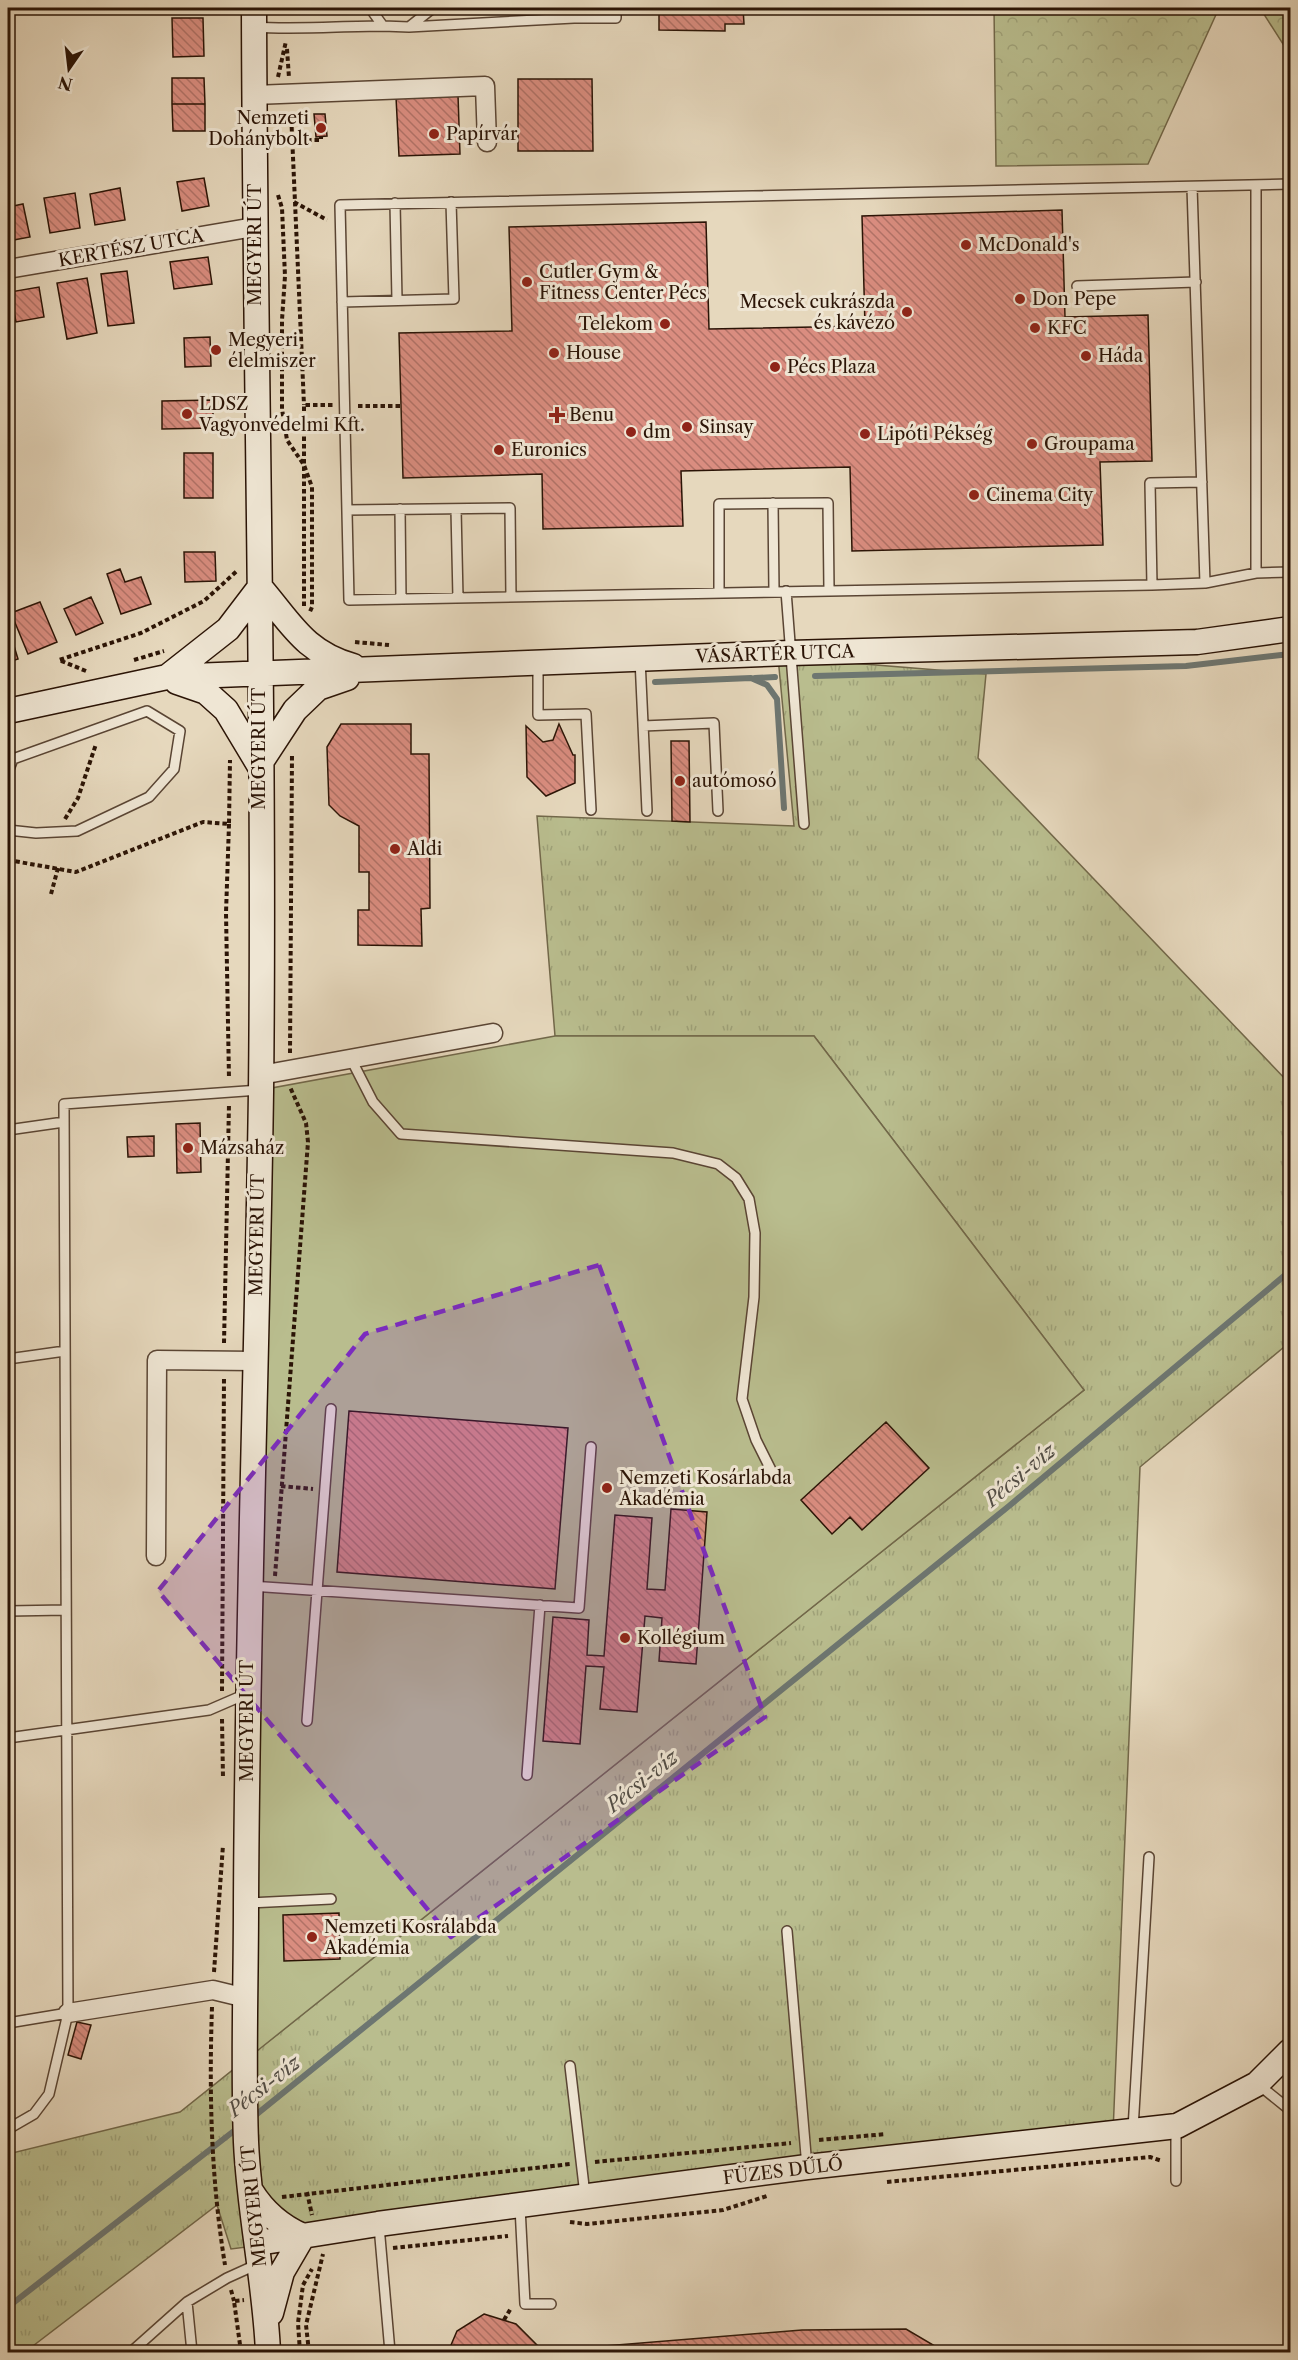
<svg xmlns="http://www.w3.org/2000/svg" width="1298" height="2360" font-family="'Libre Caslon Text',serif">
<defs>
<pattern id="grass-tufts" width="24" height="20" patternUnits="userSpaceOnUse" patternTransform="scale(1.5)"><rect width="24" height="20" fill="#b9bd8e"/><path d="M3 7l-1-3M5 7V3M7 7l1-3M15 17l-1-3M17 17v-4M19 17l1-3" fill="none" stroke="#9fa279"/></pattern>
<pattern id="forest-crowns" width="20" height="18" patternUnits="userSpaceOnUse" patternTransform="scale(1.5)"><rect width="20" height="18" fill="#b9bd8e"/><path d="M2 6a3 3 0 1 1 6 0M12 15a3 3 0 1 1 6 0" fill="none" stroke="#9fa279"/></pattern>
<pattern id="building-back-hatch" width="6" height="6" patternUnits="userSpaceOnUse" patternTransform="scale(1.5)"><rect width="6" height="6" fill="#da8d80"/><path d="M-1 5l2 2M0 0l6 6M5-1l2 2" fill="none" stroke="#b17267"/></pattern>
</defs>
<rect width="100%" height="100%" fill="#e6d8bd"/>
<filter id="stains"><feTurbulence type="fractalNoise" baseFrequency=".00333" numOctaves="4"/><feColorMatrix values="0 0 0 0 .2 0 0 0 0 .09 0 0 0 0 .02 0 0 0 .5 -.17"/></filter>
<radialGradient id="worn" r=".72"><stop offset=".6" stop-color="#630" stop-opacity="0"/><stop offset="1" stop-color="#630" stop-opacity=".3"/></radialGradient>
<path fill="url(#grass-tufts)" stroke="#72684a" stroke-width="1.5" d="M 778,657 L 986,674 L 978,758 L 1290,1084 L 1290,1342 L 1140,1467 L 1113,2133 L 231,2249 L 217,2205 L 25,2352 L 8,2352 L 8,2154 L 180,2112 L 1084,1390 L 814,1036 L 555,1036 L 537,816 L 794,826 Z"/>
<path fill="url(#forest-crowns)" stroke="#72684a" stroke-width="1.5" d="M 994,8 L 1219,8 L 1148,164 L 996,166 Z
M 1260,8 L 1290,8 L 1290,55 Z"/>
<path fill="#b9bd8e" stroke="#72684a" stroke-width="1.5" d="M 555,1036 L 814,1036 L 1084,1390 L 252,2055 L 261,1090 Z"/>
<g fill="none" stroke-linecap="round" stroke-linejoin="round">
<path stroke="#6d7671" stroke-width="6" d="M 815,676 L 1186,666 L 1290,654
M 755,678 L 775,677
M 655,682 L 751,678 L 767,685 L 777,699 L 784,808
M 252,2118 L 1009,1506 L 1290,1271
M 8,2307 L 239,2127"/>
</g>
<path fill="url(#building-back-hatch)" stroke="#2b1406" stroke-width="1.5" d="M 659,8 L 743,8 L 744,24 L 725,24 L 725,31 L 659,30 Z
M 172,18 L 203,18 L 204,56 L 173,57 Z
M 172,78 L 204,78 L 205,104 L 172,104 Z
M 518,79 L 592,79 L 593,151 L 518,151 Z
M 458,95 L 460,154 L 399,156 L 396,97 Z
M 172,104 L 205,104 L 205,131 L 173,131 Z
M 314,114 L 325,114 L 327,136 L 316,137 Z
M 204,178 L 209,206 L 182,211 L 177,182 Z
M 120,188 L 125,220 L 95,225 L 90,194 Z
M 75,193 L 80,228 L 50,233 L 44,198 Z
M 23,204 L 30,237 L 8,241 L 8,207 Z
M 1062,210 L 1065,317 L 1148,315 L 1152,461 L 1100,462 L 1103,545 L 852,551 L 850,467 L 681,471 L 683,526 L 543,529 L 542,474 L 403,478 L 399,333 L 512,331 L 509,227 L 706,222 L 709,329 L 865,326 L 862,216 Z
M 208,257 L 212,284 L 174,289 L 170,262 Z
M 127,271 L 134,323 L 108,326 L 101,274 Z
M 87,278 L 97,333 L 67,339 L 57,283 Z
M 39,287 L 44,317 L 16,322 L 10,292 Z
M 210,337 L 211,366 L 185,367 L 184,338 Z
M 213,400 L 213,428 L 162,429 L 162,401 Z
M 184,453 L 213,453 L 213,498 L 184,498 Z
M 184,552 L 215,552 L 216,581 L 185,582 Z
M 120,569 L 125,582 L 141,577 L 151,604 L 121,614 L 107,574 Z
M 91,597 L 103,623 L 76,635 L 64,609 Z
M 40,602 L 57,642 L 28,654 L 11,613 Z
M 8,626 L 18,659 L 8,662 Z
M 341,724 L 411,724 L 411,754 L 429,754 L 430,908 L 421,909 L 422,946 L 358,945 L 358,910 L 369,910 L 369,872 L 359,872 L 359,826 L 340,816 L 329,805 L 327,747 Z
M 559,724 L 573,755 L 575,755 L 575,783 L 546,796 L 527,777 L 526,726 L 543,742 L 553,740 Z
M 671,741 L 689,741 L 690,822 L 672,821 Z
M 200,1123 L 201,1172 L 177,1173 L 176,1124 Z
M 154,1136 L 154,1156 L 128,1157 L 127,1137 Z
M 349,1411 L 568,1428 L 555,1589 L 337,1572 Z
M 886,1422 L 929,1468 L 862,1530 L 850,1517 L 832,1534 L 801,1500 Z
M 671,1509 L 707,1512 L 696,1664 L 659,1661 L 662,1618 L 645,1616 L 637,1712 L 600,1709 L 604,1667 L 586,1666 L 580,1744 L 543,1741 L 553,1617 L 589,1620 L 587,1655 L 604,1656 L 615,1515 L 652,1518 L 647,1589 L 665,1590 Z
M 339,1913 L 340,1959 L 284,1961 L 283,1915 Z
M 77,2022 L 91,2025 L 81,2059 L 68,2055 Z
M 484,2314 L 516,2324 L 543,2351 L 802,2330 L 906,2329 L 945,2352 L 448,2352 L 457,2331 Z"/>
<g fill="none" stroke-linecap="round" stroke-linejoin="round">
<defs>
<path id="lane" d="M 370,8 L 383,26 L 409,27 L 433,8
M 575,8 L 574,18 L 616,18 L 616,8
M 254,27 C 297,30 340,26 383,26
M 409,27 L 574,18
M 1290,184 L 340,205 L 349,600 L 1152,585 L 1205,583 L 1256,573 L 1290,572
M 1256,186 L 1256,573
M 1192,187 L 1205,583
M 395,203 L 397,300
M 1077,286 L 1196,282
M 342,302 L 454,299 L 451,202
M 773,503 L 774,591
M 400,509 L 401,599
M 456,509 L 458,598
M 347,510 L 510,508 L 511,597
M 1152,585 L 1150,483 L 1202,482
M 786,591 L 804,824
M 719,593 L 719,504 L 828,503 L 829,589
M 640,659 L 647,811
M 538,664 L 538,715 L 586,714 L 591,810
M 643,726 L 714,723 L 718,811
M 8,772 L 13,759 L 147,711 L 180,731 L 174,769 L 149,797 L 77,831 L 36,833 L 8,830
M 350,1057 L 373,1102 L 401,1134 L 673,1153 L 718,1164 L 736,1178 L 749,1199 L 755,1233 L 754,1297 L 742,1399 L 756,1440 L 773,1474
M 8,1130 L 64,1122
M 8,1359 L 65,1351
M 251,1586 L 579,1608 L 591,1447
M 8,1611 L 66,1610
M 307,1721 L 331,1409
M 8,1738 L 209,1710 L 246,1694
M 527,1775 L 540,1605
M 248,1903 L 331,1899
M 787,1931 L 807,2167
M 8,2023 L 68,2013 L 64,1104 L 261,1090
M 570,2066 L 585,2195
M 1259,2085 L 1290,2110
M 8,2129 L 34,2114 L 49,2094 L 68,2013
M 1133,2129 L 1149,1857
M 1176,2181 L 1176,2128
M 520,2207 L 525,2304 L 551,2304
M 379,2226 L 390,2352
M 131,2352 L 187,2302
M 192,2352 L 187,2302 L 227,2278 L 258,2264"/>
<path id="street" d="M 254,95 L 485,86 L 487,142
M 8,269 L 254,227
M 261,1075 L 493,1033
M 156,1556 L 157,1360 L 254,1361
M 68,2013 L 213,1990 L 246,1998"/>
<path id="secondary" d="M 254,8 C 255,369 265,731 261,1092 C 257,1364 247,1635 246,1906 C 246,1984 243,2063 246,2142 C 249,2212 265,2282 268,2352
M 260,587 C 291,623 304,652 353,666
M 167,677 L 228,629 L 260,587
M 177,682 L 206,692 L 226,710 L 259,765 L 295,710 L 318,688 L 347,678
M 8,711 L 167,677 L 790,653 L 1197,642 L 1290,629
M 251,2191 C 264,2212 280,2226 303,2236 L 282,2272 L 271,2313
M 258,2243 L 378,2224 L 807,2167 L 1177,2126 L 1257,2084 L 1290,2051"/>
</defs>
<use href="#lane" stroke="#5a4534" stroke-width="12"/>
<use href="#street" stroke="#5a4534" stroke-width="21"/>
<use href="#secondary" stroke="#2b1406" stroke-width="27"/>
<path stroke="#2b1406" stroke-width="4" stroke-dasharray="4.5 3" stroke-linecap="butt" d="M 287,49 L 289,78
M 278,77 L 286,41
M 291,112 L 304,405
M 292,140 L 321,140 L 321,137
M 278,195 L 282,208 L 285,276 L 282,320 L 282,409 L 287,440 L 304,465 L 312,487 L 312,607 L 309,614
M 294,202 L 327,220
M 358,406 L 401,406
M 304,606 L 304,405 L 333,405
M 355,642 L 389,645
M 134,660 L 164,651
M 86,671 L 59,660 L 141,633 L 204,601 L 238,570
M 65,819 L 78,798 L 96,744
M 229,824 L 226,913 L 229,1079
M 8,860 L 76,872 L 203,822 L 229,824 L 230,760
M 51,894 L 58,868
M 290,1053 L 292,754
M 224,1343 L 229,1104
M 281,1486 L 313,1489
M 275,1576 L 308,1142 L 306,1123 L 290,1087
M 222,1691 L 224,1377
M 222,1719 L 223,1778
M 214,1972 L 223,1845
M 212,2007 C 209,2094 211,2179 225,2265
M 819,2140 L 886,2134
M 595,2162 L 791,2143
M 887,2182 L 1150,2157 L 1162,2161
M 307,2192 L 312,2215
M 282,2197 L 570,2164
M 570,2222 L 587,2224 L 723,2210 L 767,2196
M 393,2248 L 508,2236
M 231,2290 L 234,2301
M 504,2320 L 511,2308
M 241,2352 L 234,2301 L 244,2300
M 300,2352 L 298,2323 L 303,2285 L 312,2269
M 309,2352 L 306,2325 L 323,2254"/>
<use href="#lane" stroke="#efe6d4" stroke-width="9"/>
<use href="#street" stroke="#efe6d4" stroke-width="18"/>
<use href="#secondary" stroke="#efe6d4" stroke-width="24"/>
</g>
<path fill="#7b2cbf" fill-opacity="0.2" stroke="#7b2cbf" stroke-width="4.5" stroke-dasharray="12 8" stroke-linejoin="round" d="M 599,1265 L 765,1717 L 451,1937 L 158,1591 L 365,1334 Z"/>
<g fill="#8f2418" stroke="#efe6d4" stroke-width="2">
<circle cx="321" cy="128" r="6"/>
<circle cx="434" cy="134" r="6"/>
<circle cx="966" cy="245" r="6"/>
<circle cx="527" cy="282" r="6"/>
<circle cx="1020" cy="299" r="6"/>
<circle cx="907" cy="312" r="6"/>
<circle cx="665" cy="324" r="6"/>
<circle cx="1035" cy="328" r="6"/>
<circle cx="216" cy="350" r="6"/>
<circle cx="554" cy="353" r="6"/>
<circle cx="1086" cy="356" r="6"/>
<circle cx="775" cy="367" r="6"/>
<circle cx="187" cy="414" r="6"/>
<path d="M554 406h6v6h6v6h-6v6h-6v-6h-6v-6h6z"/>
<circle cx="687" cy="427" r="6"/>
<circle cx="631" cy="432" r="6"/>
<circle cx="865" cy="434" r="6"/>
<circle cx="1032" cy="444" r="6"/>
<circle cx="499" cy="450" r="6"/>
<circle cx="974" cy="495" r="6"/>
<circle cx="680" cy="781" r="6"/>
<circle cx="395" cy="849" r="6"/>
<circle cx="188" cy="1148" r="6"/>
<circle cx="607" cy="1488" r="6"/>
<circle cx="625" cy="1638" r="6"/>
<circle cx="312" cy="1937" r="6"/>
</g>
<g text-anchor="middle" stroke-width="6" stroke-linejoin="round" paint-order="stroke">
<g font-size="18" fill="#2b1406" stroke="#efe6d4" text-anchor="start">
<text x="309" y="124" text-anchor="end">Nemzeti<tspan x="309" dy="21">Dohánybolt</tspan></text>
<text x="446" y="140">Papírvár</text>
<text x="978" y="251">McDonald's</text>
<text x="539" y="278">Cutler Gym &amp;<tspan x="539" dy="21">Fitness Center Pécs</tspan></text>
<text x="1032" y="305">Don Pepe</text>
<text x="895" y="308" text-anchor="end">Mecsek cukrászda<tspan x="895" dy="21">és kávézó</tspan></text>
<text x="653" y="330" text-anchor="end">Telekom</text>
<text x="1047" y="334">KFC</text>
<text x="228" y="346">Megyeri<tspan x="228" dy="21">élelmiszer</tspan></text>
<text x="566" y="359">House</text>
<text x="1098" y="362">Háda</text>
<text x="787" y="373">Pécs Plaza</text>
<text x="199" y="410">LDSZ<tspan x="199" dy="21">Vagyonvédelmi Kft.</tspan></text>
<text x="569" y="421">Benu</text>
<text x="699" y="433">Sinsay</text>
<text x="643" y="438">dm</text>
<text x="877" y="440">Lipóti Pékség</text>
<text x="1044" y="450">Groupama</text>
<text x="511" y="456">Euronics</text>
<text x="986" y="501">Cinema City</text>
<text x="692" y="787">autómosó</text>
<text x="407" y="855">Aldi</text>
<text x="200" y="1154">Mázsaház</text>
<text x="619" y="1484">Nemzeti Kosárlabda<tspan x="619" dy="21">Akadémia</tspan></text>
<text x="637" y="1644">Kollégium</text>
<text x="324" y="1933">Nemzeti Kosrálabda<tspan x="324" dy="21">Akadémia</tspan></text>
</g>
<g font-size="18" fill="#2b1406" stroke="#efe6d4">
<text transform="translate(255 245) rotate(-90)" y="6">MEGYERI ÚT</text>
<text transform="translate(131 248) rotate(-10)" y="6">KERTÉSZ UTCA</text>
<text transform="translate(775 654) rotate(-2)" y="6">VÁSÁRTÉR UTCA</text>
<text transform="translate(259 749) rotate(-90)" y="6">MEGYERI ÚT</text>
<text transform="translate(257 1235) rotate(-89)" y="6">MEGYERI ÚT</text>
<text transform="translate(247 1721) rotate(-90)" y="6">MEGYERI ÚT</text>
<text transform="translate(783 2171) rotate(-7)" y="6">FÜZES DŰLŐ</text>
<text transform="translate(254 2206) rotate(-96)" y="6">MEGYERI ÚT</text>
</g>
<g font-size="20" font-style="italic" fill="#524d45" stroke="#efe6d4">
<text transform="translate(1020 1475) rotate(-40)" y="7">Pécsi-víz</text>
<text transform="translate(642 1781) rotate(-39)" y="7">Pécsi-víz</text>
<text transform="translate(264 2086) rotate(-38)" y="7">Pécsi-víz</text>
</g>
</g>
<rect width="1298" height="2360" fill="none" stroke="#e6d8bd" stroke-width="30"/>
<rect x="9" y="9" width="1280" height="2342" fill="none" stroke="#2b1406" stroke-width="3"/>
<rect x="15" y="15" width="1268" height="2330" fill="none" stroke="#2b1406" stroke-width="1.5"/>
<g transform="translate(69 69) rotate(194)" stroke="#efe6d4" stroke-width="4.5" paint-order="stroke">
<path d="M0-4.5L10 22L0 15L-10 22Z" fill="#2b1406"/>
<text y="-9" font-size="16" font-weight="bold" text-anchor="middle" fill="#2b1406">N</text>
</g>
<rect width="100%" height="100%" filter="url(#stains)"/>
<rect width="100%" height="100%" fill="url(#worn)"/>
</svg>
